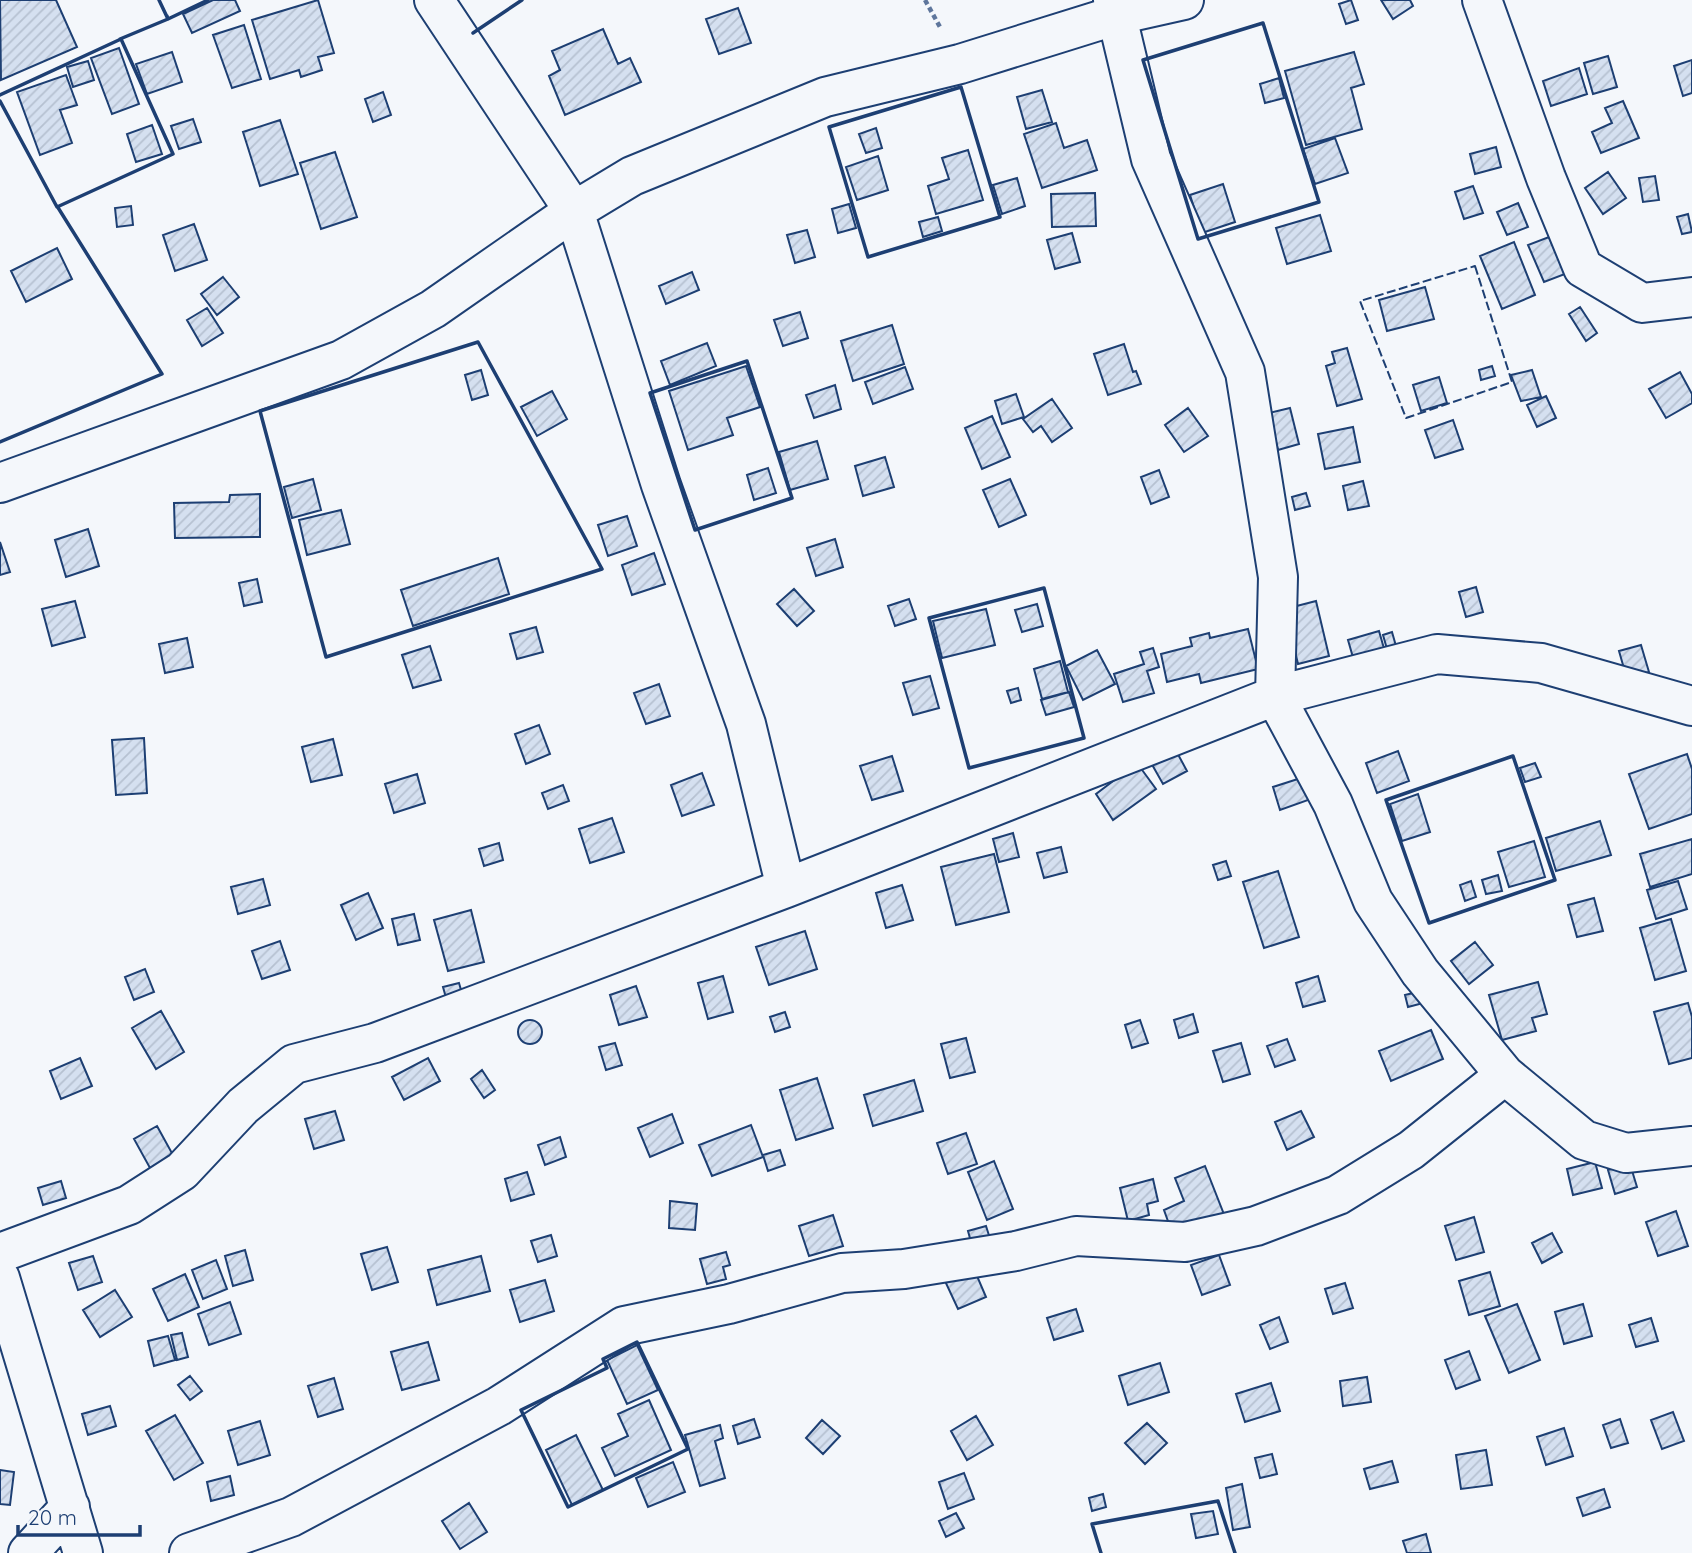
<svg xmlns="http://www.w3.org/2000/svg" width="1692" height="1553" font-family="Quicksand,sans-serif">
<defs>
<pattern id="building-hatch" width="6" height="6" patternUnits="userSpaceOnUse" patternTransform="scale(1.75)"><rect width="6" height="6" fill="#d5e0f0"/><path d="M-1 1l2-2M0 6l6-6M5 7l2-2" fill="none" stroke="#b6c1d1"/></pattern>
</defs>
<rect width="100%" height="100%" fill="#f4f7fb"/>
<path fill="url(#building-hatch)" stroke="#1d3f73" stroke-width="2" d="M 0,0 L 56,0 L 77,47 L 1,80 Z
M 213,0 L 235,0 L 240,11 L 192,33 L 183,14 Z
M 318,0 L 334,53 L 318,57 L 322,70 L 301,77 L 299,70 L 270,79 L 252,20 Z
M 1351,0 L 1358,20 L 1346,24 L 1339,4 Z
M 1381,0 L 1410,0 L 1413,6 L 1393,19 Z
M 738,8 L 751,43 L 719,54 L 706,19 Z
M 244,25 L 261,79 L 232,88 L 213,35 Z
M 603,29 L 618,64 L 630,58 L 641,82 L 565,115 L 549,76 L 560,70 L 552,51 Z
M 119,48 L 139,104 L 112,114 L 91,58 Z
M 172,52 L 182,82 L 147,94 L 136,64 Z
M 1354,52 L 1364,84 L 1351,88 L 1362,129 L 1306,145 L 1285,71 Z
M 1608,56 L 1617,87 L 1593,94 L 1584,63 Z
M 1692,60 L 1692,93 L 1683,96 L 1674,66 Z
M 88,61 L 94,80 L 73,87 L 67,67 Z
M 1579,68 L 1587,94 L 1551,106 L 1543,81 Z
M 66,75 L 77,105 L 60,110 L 72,143 L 40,155 L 17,92 Z
M 1279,78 L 1284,98 L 1265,103 L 1260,84 Z
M 1042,90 L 1052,122 L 1026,129 L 1017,97 Z
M 383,92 L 391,115 L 373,122 L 365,99 Z
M 1623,101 L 1639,138 L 1601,153 L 1592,132 L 1612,123 L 1605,108 Z
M 193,119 L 201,142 L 179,149 L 171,126 Z
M 280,120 L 298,174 L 260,186 L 243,132 Z
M 1056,123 L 1064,148 L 1087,140 L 1097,170 L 1042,188 L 1024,134 Z
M 152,125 L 162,154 L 136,162 L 127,134 Z
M 876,128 L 882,148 L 866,153 L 859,134 Z
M 1335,138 L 1348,173 L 1315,184 L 1303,149 Z
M 1496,147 L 1501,167 L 1475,174 L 1470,154 Z
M 968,150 L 983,200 L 936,214 L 928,186 L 949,179 L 942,158 Z
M 335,152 L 357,217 L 321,229 L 300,163 Z
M 878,156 L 888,190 L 857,200 L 846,167 Z
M 1608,172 L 1626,198 L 1603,214 L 1585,188 Z
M 1655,176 L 1659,200 L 1643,202 L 1639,178 Z
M 1017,178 L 1025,206 L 1002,214 L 993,185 Z
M 1223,184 L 1235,222 L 1202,233 L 1190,195 Z
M 1473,186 L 1483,213 L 1464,219 L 1455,192 Z
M 1095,193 L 1096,226 L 1052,227 L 1051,194 Z
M 1518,203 L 1528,227 L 1507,235 L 1497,212 Z
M 849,204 L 856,228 L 838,233 L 832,209 Z
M 131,206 L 133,225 L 117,227 L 115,208 Z
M 1688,214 L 1692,232 L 1682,234 L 1677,217 Z
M 1320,215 L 1331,251 L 1287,264 L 1276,228 Z
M 938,217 L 942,231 L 923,237 L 919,222 Z
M 194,224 L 207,260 L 175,271 L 163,235 Z
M 807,230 L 815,257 L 795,263 L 787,235 Z
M 1072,233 L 1080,262 L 1055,269 L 1047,240 Z
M 1549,237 L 1565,274 L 1544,282 L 1528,245 Z
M 1514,242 L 1535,295 L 1502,309 L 1480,256 Z
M 57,248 L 72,279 L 26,302 L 11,271 Z
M 692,272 L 699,290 L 666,304 L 659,286 Z
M 223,277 L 239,297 L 217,315 L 201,294 Z
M 1425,287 L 1434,319 L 1387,331 L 1379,300 Z
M 1580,307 L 1597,333 L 1586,341 L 1569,314 Z
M 207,308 L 223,333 L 202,346 L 187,320 Z
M 800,312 L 808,338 L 783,346 L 774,320 Z
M 892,325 L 904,364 L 853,381 L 841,341 Z
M 707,343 L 716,366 L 670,385 L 661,361 Z
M 1124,344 L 1133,372 L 1136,371 L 1141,384 L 1108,395 L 1094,354 Z
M 1347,348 L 1362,399 L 1337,406 L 1326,366 L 1335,363 L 1332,352 Z
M 746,366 L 760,407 L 727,418 L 733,435 L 688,450 L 669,391 Z
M 1492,366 L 1495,376 L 1481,380 L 1479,370 Z
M 905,367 L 913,389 L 873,404 L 865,382 Z
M 481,370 L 488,395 L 472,400 L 465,375 Z
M 1532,370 L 1541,397 L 1521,401 L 1511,375 Z
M 1680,372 L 1692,394 L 1692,403 L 1666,418 L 1649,389 Z
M 1439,377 L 1447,403 L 1421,411 L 1413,385 Z
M 835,385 L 841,409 L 814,418 L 806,395 Z
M 552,391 L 567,419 L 537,436 L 521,407 Z
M 1016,394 L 1024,417 L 1002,424 L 995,401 Z
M 1546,396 L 1556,418 L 1537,427 L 1527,405 Z
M 1052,399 L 1072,428 L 1052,442 L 1041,426 L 1033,432 L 1023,419 Z
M 1188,408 L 1208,436 L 1184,452 L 1165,425 Z
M 1290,408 L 1299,444 L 1278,450 L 1269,413 Z
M 992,416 L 1010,457 L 982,469 L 965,428 Z
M 1453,420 L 1463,449 L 1435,458 L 1425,430 Z
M 1353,427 L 1360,462 L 1325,469 L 1318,434 Z
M 817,441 L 828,479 L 790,490 L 779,452 Z
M 885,457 L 894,487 L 863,496 L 855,466 Z
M 768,468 L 776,493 L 754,500 L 747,475 Z
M 1159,470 L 1169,497 L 1151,504 L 1141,477 Z
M 313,479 L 321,510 L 292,518 L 284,487 Z
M 1010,479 L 1026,515 L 999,527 L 983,490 Z
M 1363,481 L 1369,506 L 1348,510 L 1343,486 Z
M 1306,493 L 1310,506 L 1295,510 L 1292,497 Z
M 260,494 L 260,537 L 175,538 L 174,503 L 229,502 L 230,495 Z
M 341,510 L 350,544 L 307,555 L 299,520 Z
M 627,516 L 637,546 L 608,556 L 598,525 Z
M 88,529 L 99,566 L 66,577 L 55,540 Z
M 835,539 L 843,567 L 816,576 L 807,548 Z
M 0,542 L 10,572 L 0,575 Z
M 654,553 L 665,584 L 632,595 L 622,565 Z
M 498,558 L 509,594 L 413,626 L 401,590 Z
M 257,579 L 262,602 L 244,606 L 239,583 Z
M 1476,587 L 1483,612 L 1466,617 L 1459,592 Z
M 794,589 L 814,611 L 797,626 L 777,604 Z
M 909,599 L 916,619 L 895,626 L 888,606 Z
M 75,601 L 85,637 L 52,646 L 42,609 Z
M 1316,601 L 1329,656 L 1298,664 L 1285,609 Z
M 1037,604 L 1043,626 L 1022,632 L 1015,610 Z
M 986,609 L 995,645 L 942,658 L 933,621 Z
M 536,627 L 543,652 L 517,659 L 510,634 Z
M 1248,629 L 1258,669 L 1201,683 L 1199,674 L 1167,682 L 1161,654 L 1192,646 L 1190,638 L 1209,633 L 1210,638 Z
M 1379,631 L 1385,652 L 1354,661 L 1348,640 Z
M 1392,632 L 1396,646 L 1387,649 L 1383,635 Z
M 187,638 L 193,667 L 165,673 L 159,644 Z
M 1641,645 L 1649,672 L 1627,679 L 1619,651 Z
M 430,646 L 441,680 L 413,688 L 402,655 Z
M 1153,648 L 1159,667 L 1147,671 L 1154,693 L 1123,702 L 1114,674 L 1144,664 L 1140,652 Z
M 1097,650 L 1115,684 L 1083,700 L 1066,666 Z
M 1060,661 L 1068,692 L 1042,699 L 1034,669 Z
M 930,676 L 939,708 L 913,715 L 903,683 Z
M 659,684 L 670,716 L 646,724 L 634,693 Z
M 1018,688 L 1021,700 L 1011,703 L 1007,691 Z
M 1069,692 L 1074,707 L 1046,715 L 1041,700 Z
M 539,725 L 550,754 L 526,764 L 515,734 Z
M 144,738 L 147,793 L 116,795 L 112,740 Z
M 333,739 L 342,775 L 311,782 L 302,747 Z
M 1174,747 L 1187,771 L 1163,784 L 1150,761 Z
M 1398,751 L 1409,781 L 1377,793 L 1366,763 Z
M 1687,754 L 1692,769 L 1692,814 L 1649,829 L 1629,774 Z
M 892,756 L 903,791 L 872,800 L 860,766 Z
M 1137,763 L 1156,789 L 1113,820 L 1096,794 Z
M 1535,763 L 1541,777 L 1525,782 L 1520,768 Z
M 702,773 L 714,805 L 682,816 L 671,785 Z
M 417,774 L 425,803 L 394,813 L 385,784 Z
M 1304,777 L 1311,799 L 1280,810 L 1273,787 Z
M 563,785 L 569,801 L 548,809 L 542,793 Z
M 1418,794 L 1430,832 L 1402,841 L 1390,804 Z
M 612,818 L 624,852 L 590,863 L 579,829 Z
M 1600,821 L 1611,855 L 1556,871 L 1546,838 Z
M 1013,833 L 1019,857 L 999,862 L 993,839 Z
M 1692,839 L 1692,874 L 1650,887 L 1640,854 Z
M 1534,841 L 1545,877 L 1509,887 L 1498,852 Z
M 499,843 L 503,860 L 484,866 L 479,849 Z
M 1061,847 L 1067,872 L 1044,878 L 1037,853 Z
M 994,854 L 1009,912 L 956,925 L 941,867 Z
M 1226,861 L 1231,876 L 1218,880 L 1213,865 Z
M 1278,871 L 1299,937 L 1264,948 L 1243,882 Z
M 1498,875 L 1502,891 L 1486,894 L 1482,880 Z
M 263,879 L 270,905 L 238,914 L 231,887 Z
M 1471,881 L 1476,897 L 1465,901 L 1460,885 Z
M 1678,881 L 1687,909 L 1656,919 L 1647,890 Z
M 902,885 L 913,920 L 886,928 L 876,893 Z
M 368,893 L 383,928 L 356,940 L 341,905 Z
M 1594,898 L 1603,931 L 1577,937 L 1568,905 Z
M 471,910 L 484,962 L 448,971 L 434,920 Z
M 414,914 L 420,940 L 398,945 L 392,919 Z
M 1671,919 L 1686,971 L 1655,980 L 1640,928 Z
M 805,931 L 817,969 L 769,985 L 756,947 Z
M 280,941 L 290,970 L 262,979 L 252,951 Z
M 1475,942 L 1493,965 L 1469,984 L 1451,961 Z
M 145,969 L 154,992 L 134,1000 L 125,977 Z
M 723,976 L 733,1012 L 708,1019 L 698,983 Z
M 1318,976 L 1325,1001 L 1303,1007 L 1296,983 Z
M 1538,982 L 1547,1014 L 1532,1018 L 1536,1031 L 1502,1040 L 1489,995 Z
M 459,983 L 464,1000 L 448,1005 L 443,987 Z
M 636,986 L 647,1017 L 619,1025 L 610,995 Z
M 1425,990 L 1427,1002 L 1408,1007 L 1405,995 Z
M 1688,1003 L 1692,1017 L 1692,1058 L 1669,1064 L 1654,1012 Z
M 161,1011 L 184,1052 L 156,1069 L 132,1028 Z
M 785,1012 L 790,1027 L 775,1032 L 770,1017 Z
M 1193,1014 L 1198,1032 L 1179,1038 L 1174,1020 Z
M 1140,1020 L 1148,1043 L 1132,1048 L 1125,1025 Z
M518 1032a12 12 0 1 1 24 0a12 12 0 1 1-24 0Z
M 1431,1030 L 1443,1059 L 1391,1081 L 1379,1051 Z
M 966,1038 L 975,1072 L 950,1078 L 941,1044 Z
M 1287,1039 L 1295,1060 L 1275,1067 L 1267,1046 Z
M 615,1043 L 622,1065 L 606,1070 L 599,1047 Z
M 1241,1043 L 1250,1074 L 1223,1082 L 1213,1051 Z
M 80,1058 L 92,1086 L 61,1099 L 50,1071 Z
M 428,1058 L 440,1081 L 404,1100 L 392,1077 Z
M 482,1070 L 495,1090 L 484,1098 L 471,1079 Z
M 817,1078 L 833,1128 L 796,1140 L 780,1090 Z
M 914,1080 L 923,1111 L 873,1126 L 864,1095 Z
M 335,1111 L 344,1140 L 314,1149 L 305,1119 Z
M 1301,1111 L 1314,1137 L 1287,1150 L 1275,1122 Z
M 672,1114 L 683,1143 L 650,1157 L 638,1128 Z
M 751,1125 L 763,1157 L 712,1176 L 699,1145 Z
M 157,1126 L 173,1155 L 150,1168 L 134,1139 Z
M 966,1133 L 977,1164 L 948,1174 L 937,1143 Z
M 560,1137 L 566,1157 L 545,1165 L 538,1145 Z
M 780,1150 L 785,1165 L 768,1171 L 763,1155 Z
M 994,1161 L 1013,1209 L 987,1220 L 968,1172 Z
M 1595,1162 L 1602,1188 L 1573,1195 L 1567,1169 Z
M 1630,1164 L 1637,1187 L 1615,1194 L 1608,1170 Z
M 1205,1166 L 1225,1217 L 1174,1238 L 1164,1210 L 1184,1201 L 1175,1178 Z
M 527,1172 L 534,1194 L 511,1201 L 505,1179 Z
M 1153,1179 L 1158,1201 L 1147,1204 L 1149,1215 L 1128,1221 L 1120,1188 Z
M 61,1181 L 66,1198 L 43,1205 L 38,1188 Z
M 670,1201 L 697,1204 L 695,1230 L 669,1228 Z
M 1676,1211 L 1688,1246 L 1658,1256 L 1646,1222 Z
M 833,1215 L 843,1246 L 809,1256 L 799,1226 Z
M 1474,1217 L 1484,1252 L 1456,1260 L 1445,1226 Z
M 986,1226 L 993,1248 L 974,1253 L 968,1231 Z
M 1552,1233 L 1562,1252 L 1542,1263 L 1532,1243 Z
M 551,1235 L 557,1256 L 538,1262 L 531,1241 Z
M 387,1247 L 398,1282 L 372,1290 L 361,1254 Z
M 245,1250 L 253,1280 L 233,1286 L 225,1256 Z
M 726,1252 L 730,1265 L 723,1267 L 726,1279 L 707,1284 L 700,1259 Z
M 1219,1255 L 1230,1285 L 1202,1295 L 1191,1265 Z
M 93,1256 L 102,1282 L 78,1290 L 69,1263 Z
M 481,1256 L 490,1291 L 437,1305 L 428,1270 Z
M 216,1260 L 227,1289 L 203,1299 L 192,1270 Z
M 974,1269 L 986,1297 L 958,1309 L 945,1281 Z
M 1490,1272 L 1500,1306 L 1469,1315 L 1459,1281 Z
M 185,1274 L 199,1307 L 168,1321 L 153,1289 Z
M 545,1280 L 554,1311 L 520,1322 L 510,1290 Z
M 1345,1283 L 1353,1308 L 1333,1314 L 1325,1289 Z
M 115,1290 L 132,1317 L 100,1337 L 83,1310 Z
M 230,1302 L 241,1334 L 209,1345 L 198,1314 Z
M 1517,1304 L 1540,1360 L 1509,1373 L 1485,1316 Z
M 1583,1304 L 1592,1336 L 1564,1344 L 1555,1312 Z
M 1076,1309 L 1083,1331 L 1054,1340 L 1047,1318 Z
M 1279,1317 L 1288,1342 L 1270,1349 L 1260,1325 Z
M 1651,1318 L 1658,1341 L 1636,1347 L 1629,1325 Z
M 182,1333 L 188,1357 L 177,1360 L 171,1335 Z
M 168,1336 L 175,1360 L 154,1366 L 148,1341 Z
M 428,1342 L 439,1380 L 402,1390 L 391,1352 Z
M 637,1345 L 658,1390 L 627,1404 L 607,1360 Z
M 1469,1351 L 1480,1380 L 1456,1389 L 1445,1360 Z
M 1160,1363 L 1169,1392 L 1128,1405 L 1119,1376 Z
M 190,1376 L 202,1391 L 190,1400 L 178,1385 Z
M 1367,1377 L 1371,1402 L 1343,1406 L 1340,1381 Z
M 334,1378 L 343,1409 L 318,1417 L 308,1386 Z
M 1271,1383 L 1280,1411 L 1245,1422 L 1236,1394 Z
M 649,1400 L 671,1450 L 615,1476 L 602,1448 L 628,1436 L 618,1414 Z
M 110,1406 L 116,1426 L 88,1435 L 82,1414 Z
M 1673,1412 L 1684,1441 L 1662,1449 L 1651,1420 Z
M 175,1415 L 203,1463 L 174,1480 L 146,1431 Z
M 976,1416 L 993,1445 L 967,1460 L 951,1431 Z
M 754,1419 L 760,1437 L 738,1444 L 733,1426 Z
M 1620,1419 L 1628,1443 L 1611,1448 L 1603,1425 Z
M 822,1420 L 840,1436 L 823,1454 L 806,1438 Z
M 260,1421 L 270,1455 L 238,1465 L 228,1431 Z
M 1147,1423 L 1167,1443 L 1145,1464 L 1125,1443 Z
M 720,1425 L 723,1438 L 715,1441 L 725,1478 L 700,1486 L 685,1435 Z
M 1564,1428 L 1573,1456 L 1546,1465 L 1537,1437 Z
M 576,1435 L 603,1490 L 572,1505 L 546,1450 Z
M 1486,1450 L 1492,1485 L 1461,1489 L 1456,1455 Z
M 1272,1454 L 1277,1474 L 1260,1478 L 1255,1458 Z
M 1392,1461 L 1398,1482 L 1370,1489 L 1364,1469 Z
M 673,1462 L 685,1492 L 648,1507 L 636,1478 Z
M 0,1470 L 14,1472 L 10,1505 L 0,1504 Z
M 964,1473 L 974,1499 L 948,1509 L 939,1482 Z
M 230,1476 L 234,1495 L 211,1501 L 207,1482 Z
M 1242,1484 L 1250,1527 L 1233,1530 L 1226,1488 Z
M 1604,1489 L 1610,1507 L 1583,1516 L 1577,1498 Z
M 1103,1494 L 1106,1507 L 1092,1511 L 1089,1498 Z
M 469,1503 L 487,1532 L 460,1549 L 442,1521 Z
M 1213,1511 L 1218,1534 L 1196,1538 L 1191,1514 Z
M 956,1513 L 964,1528 L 946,1537 L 939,1521 Z
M 1426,1534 L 1431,1553 L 1407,1553 L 1403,1541 Z"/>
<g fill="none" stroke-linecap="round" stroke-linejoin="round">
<defs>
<path id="minor" d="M 434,0 L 574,211 L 661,485 L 746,724 L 786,888
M 1113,0 L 1151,159 L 1245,372 L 1278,577 L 1275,696 L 1333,804 L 1373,901 L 1420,972 L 1505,1075 L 1584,1140 L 1626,1153 L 1692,1146
M 1482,0 L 1546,178 L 1583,268 L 1642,303 L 1692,297
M 0,483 L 341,360 L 433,309 L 574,211 L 632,176 L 825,97 L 960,64 L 1117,15 L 1184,0
M 0,1253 L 129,1205 L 182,1171 L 243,1106 L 294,1064 L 375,1043 L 786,888 L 1275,696 L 1437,654 L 1541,663 L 1692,706
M 0,1278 L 83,1553
M 28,1553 L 70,1507
M 189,1553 L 291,1517 L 499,1406 L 624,1326 L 729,1304 L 842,1273 L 904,1269 L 1016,1251 L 1076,1236 L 1185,1242 L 1256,1226 L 1338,1195 L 1411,1150 L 1505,1075"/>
</defs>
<use href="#minor" stroke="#1d3f73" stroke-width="42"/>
<path stroke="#5e769c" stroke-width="4.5" stroke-dasharray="5 3.5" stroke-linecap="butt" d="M 925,0 L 940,27"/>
<use href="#minor" stroke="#f4f7fb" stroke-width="38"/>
<path stroke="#1d3f73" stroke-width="2" stroke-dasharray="9 3.5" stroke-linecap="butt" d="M 1475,266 L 1512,382 L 1406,418 L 1360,301 Z"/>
<path stroke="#1d3f73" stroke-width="3.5" d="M 167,16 L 168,19 L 208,0
M 1263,23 L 1319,202 L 1198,239 L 1143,60 Z
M 473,33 L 522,0
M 120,39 L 168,19 L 159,0
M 961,87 L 1000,217 L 868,257 L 829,127 Z
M 0,95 L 121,39 L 173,154 L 57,207 L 0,101
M 478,342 L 602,569 L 326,657 L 260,411 Z
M 747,361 L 792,498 L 695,530 L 650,393 Z
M 0,442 L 162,374 L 57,206
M 1044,588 L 1084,738 L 969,768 L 929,618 Z
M 1513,756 L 1555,880 L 1429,923 L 1386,800 Z
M 637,1342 L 688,1449 L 568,1507 L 521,1410 L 607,1368 L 603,1359 Z
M 1101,1553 L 1092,1524 L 1218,1501 L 1235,1553"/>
</g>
<path d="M18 1525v10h122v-10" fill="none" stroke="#1d3f73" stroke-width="3.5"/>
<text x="28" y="1525" font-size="21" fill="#1d3f73" stroke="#f4f7fb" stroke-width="5" paint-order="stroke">20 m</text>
</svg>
